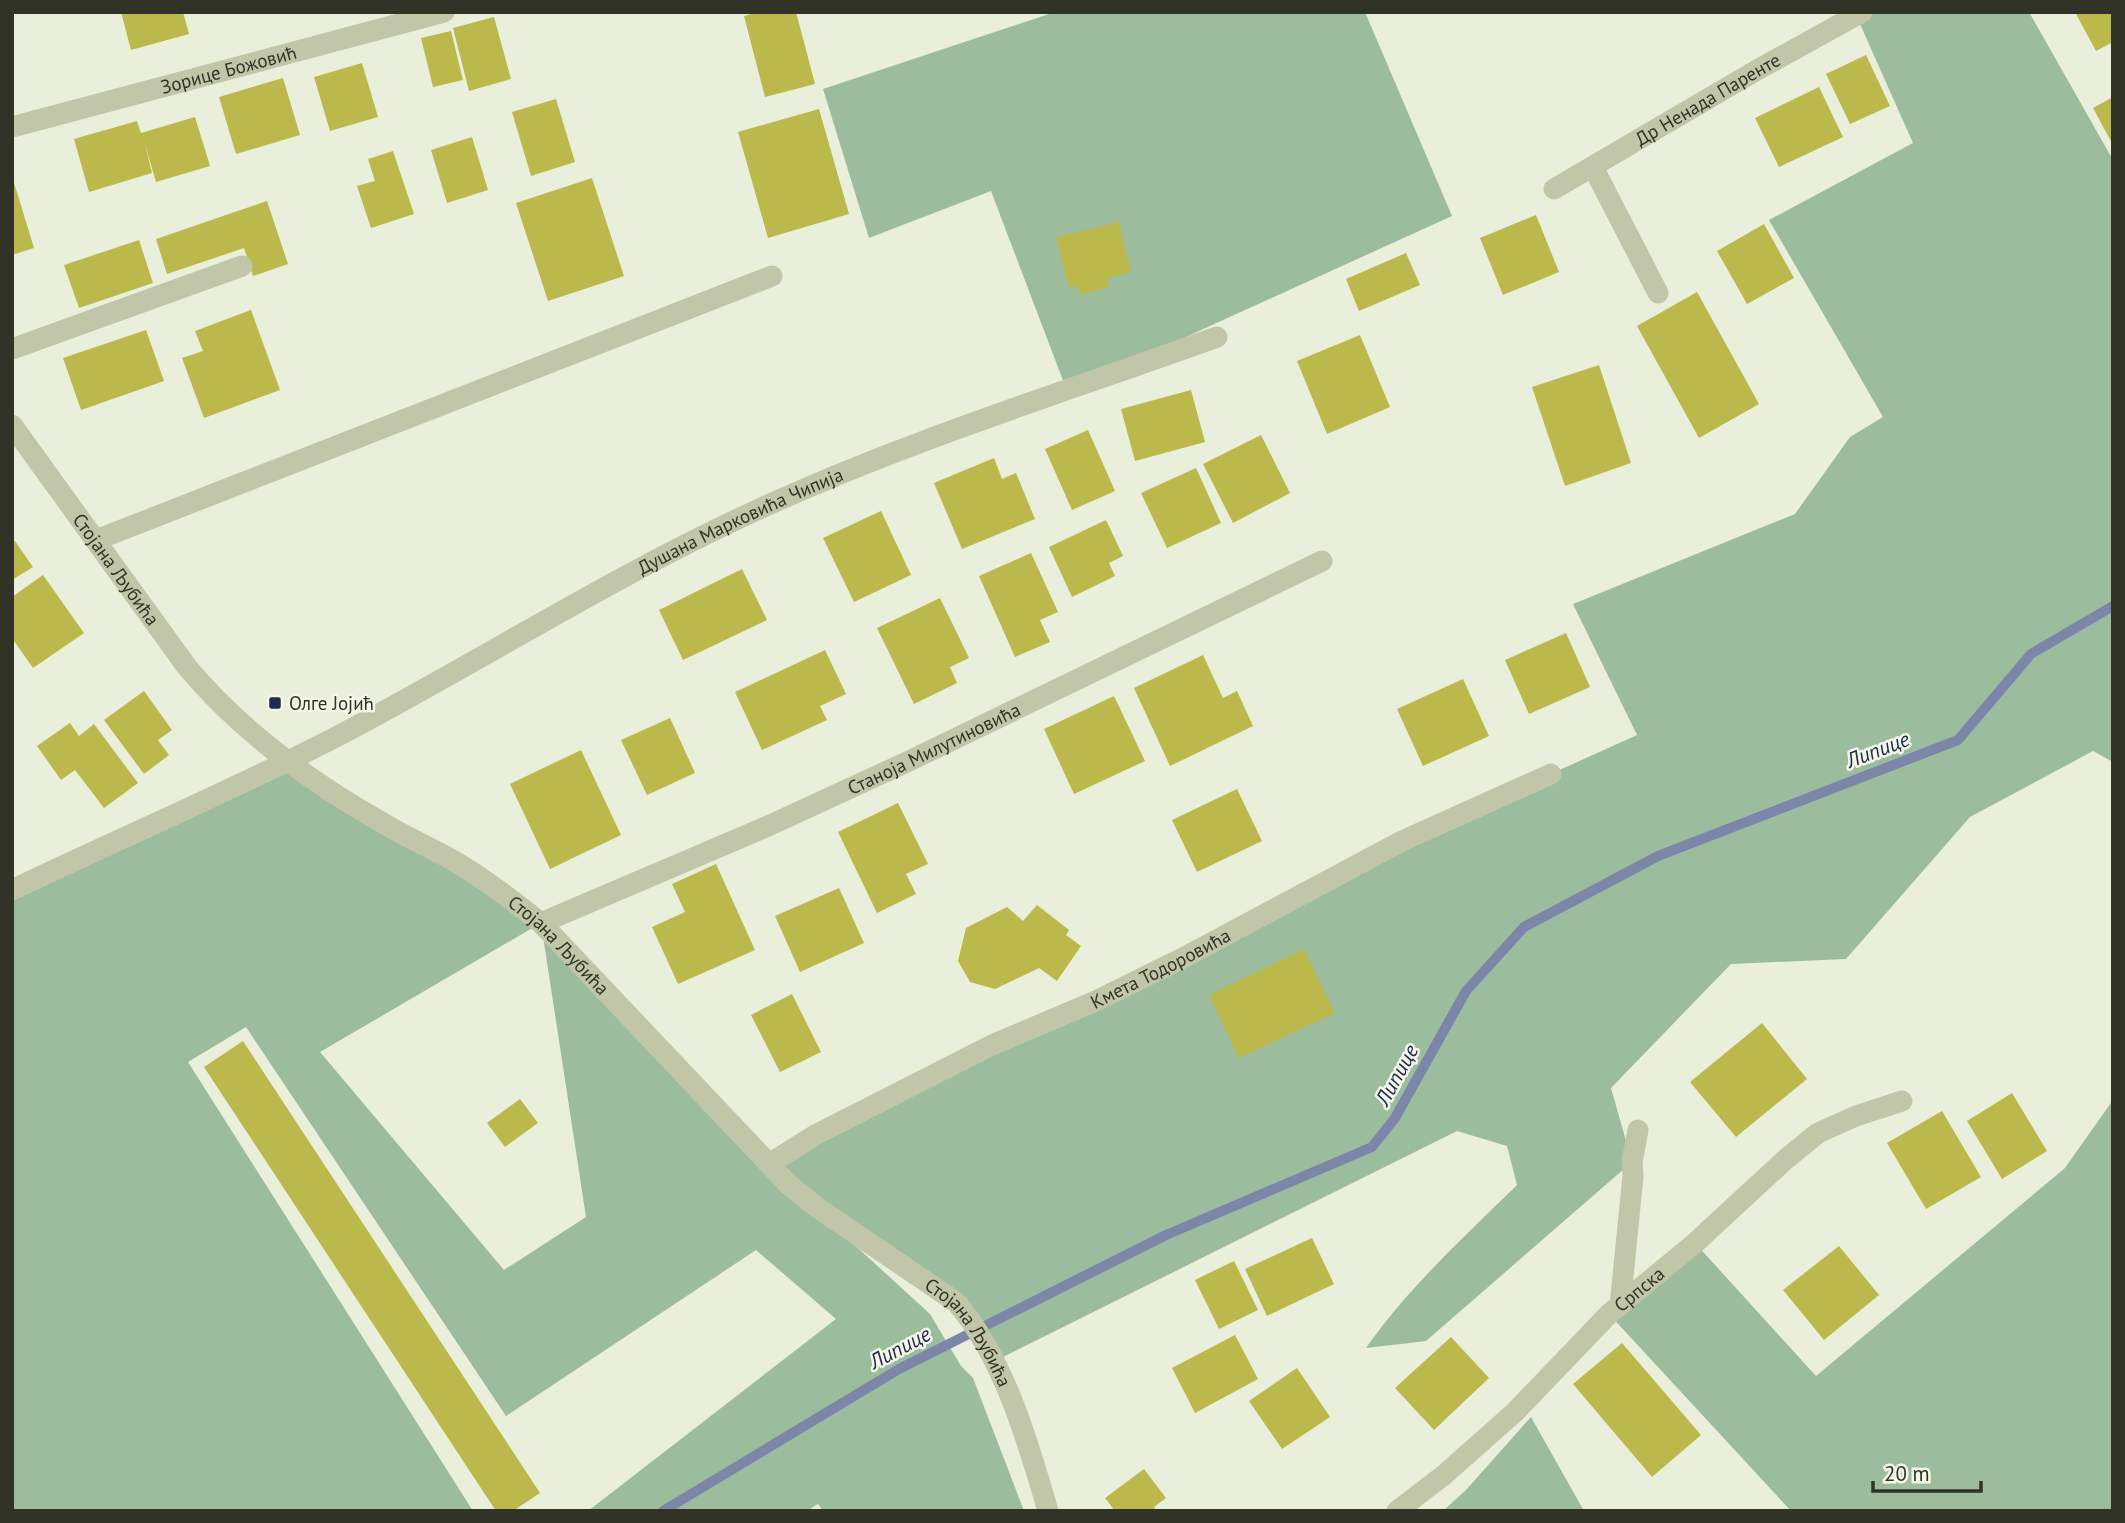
<svg xmlns="http://www.w3.org/2000/svg" width="2125" height="1523" font-family="'PT Sans',sans-serif">
<rect width="100%" height="100%" fill="#e9efda"/>
<path fill="#9cbc9e" fill-rule="evenodd" d="M 1055,12 L 1365,12 L 1452,216 L 1067,391 L 991,191 L 869,238 L 823,89 Z
M 1862,12 L 2029,12 L 2113,160 L 2113,762 L 2093,751 L 1970,817 L 1846,959 L 1731,964 L 1611,1088 L 1632,1162 L 1426,1341 L 1366,1348 C 1409,1287 1464,1237 1517,1185 L 1507,1146 L 1457,1131 L 993,1362 L 966,1314 L 788,1184 L 930,1314 L 961,1366 L 973,1378 L 1024,1511 L 823,1511 L 818,1504 L 807,1511 L 588,1511 L 836,1319 L 756,1250 L 506,1416 L 246,1027 L 188,1062 L 473,1511 L 12,1511 L 12,888 L 288,760 L 541,923 L 770,1164 L 1402,841 L 1637,735 L 1573,604 L 1795,514 L 1850,437 L 1883,417 L 1769,220 L 1913,143 L 1856,15 ZM 541,923 L 586,1217 L 504,1270 L 320,1052 Z
M 2113,1100 L 2113,1511 L 1791,1511 L 1609,1314 L 1695,1243 L 1816,1376 L 2065,1168 Z
M 1531,1417 L 1584,1511 L 1443,1511 L 1466,1490 Z"/>
<g fill="none" stroke-linecap="round" stroke-linejoin="round">
<path stroke="#7c86a9" stroke-width="10" d="M 663,1511 L 899,1369 L 1166,1235 L 1372,1147 L 1395,1118 L 1466,991 L 1524,927 L 1658,856 L 1958,740 L 2031,654 L 2113,606"/>
</g>
<path fill="#bbb94c" d="M 121,12 L 183,12 L 189,34 L 131,50 Z
M 759,12 L 796,12 L 815,84 L 765,97 L 744,16 Z
M 2075,12 L 2113,12 L 2113,42 L 2096,51 Z
M 494,17 L 511,79 L 469,91 L 453,28 Z
M 451,31 L 463,80 L 433,87 L 421,38 Z
M 1866,55 L 1890,106 L 1850,124 L 1826,74 Z
M 362,63 L 378,117 L 330,131 L 314,77 Z
M 283,78 L 300,135 L 236,154 L 219,97 Z
M 1819,87 L 1843,137 L 1779,167 L 1755,118 Z
M 2113,97 L 2113,145 L 2093,108 Z
M 556,99 L 575,162 L 531,176 L 512,112 Z
M 819,109 L 849,214 L 768,238 L 738,132 Z
M 195,117 L 210,166 L 156,182 L 145,144 L 152,173 L 89,192 L 74,139 L 137,121 L 141,133 Z
M 472,137 L 488,190 L 447,203 L 431,150 Z
M 393,151 L 414,214 L 371,228 L 357,186 L 375,181 L 368,159 Z
M 12,176 L 34,248 L 12,255 Z
M 592,178 L 624,276 L 548,301 L 516,203 Z
M 267,201 L 288,264 L 253,276 L 244,248 L 167,274 L 156,239 Z
M 1536,215 L 1559,272 L 1503,295 L 1480,238 Z
M 1119,222 L 1131,272 L 1107,278 L 1109,287 L 1080,295 L 1078,286 L 1069,288 L 1056,237 Z
M 1764,224 L 1794,278 L 1747,304 L 1717,251 Z
M 139,240 L 153,283 L 79,308 L 64,265 Z
M 1406,253 L 1420,285 L 1359,311 L 1346,279 Z
M 1697,292 L 1759,404 L 1699,438 L 1637,326 Z
M 251,310 L 280,390 L 204,418 L 182,358 L 203,351 L 195,331 Z
M 146,330 L 164,381 L 81,410 L 63,358 Z
M 1360,335 L 1390,407 L 1327,434 L 1297,361 Z
M 1599,365 L 1631,463 L 1565,486 L 1532,387 Z
M 1191,390 L 1205,442 L 1135,461 L 1121,409 Z
M 1088,430 L 1115,491 L 1072,510 L 1045,449 Z
M 1261,435 L 1290,493 L 1233,523 L 1203,464 Z
M 994,458 L 1002,479 L 1016,473 L 1035,519 L 962,549 L 934,483 Z
M 1196,468 L 1221,523 L 1167,548 L 1141,493 Z
M 881,511 L 911,575 L 854,602 L 823,538 Z
M 1106,520 L 1123,556 L 1109,563 L 1115,576 L 1072,597 L 1049,547 Z
M 15,541 L 33,567 L 12,580 L 12,543 Z
M 1031,553 L 1058,612 L 1040,620 L 1050,642 L 1015,657 L 979,576 Z
M 742,569 L 767,620 L 683,660 L 659,610 Z
M 43,575 L 84,633 L 33,668 L 12,638 L 12,597 Z
M 940,598 L 969,658 L 950,667 L 957,683 L 914,704 L 877,628 Z
M 1566,633 L 1590,687 L 1529,714 L 1505,660 Z
M 825,650 L 846,694 L 820,706 L 827,720 L 762,750 L 735,692 Z
M 1203,655 L 1223,698 L 1237,691 L 1253,726 L 1170,766 L 1134,688 Z
M 1463,679 L 1489,736 L 1423,766 L 1397,709 Z
M 144,691 L 172,730 L 158,740 L 169,755 L 144,774 L 104,720 Z
M 1114,696 L 1145,761 L 1074,794 L 1044,729 Z
M 670,718 L 695,773 L 647,795 L 621,740 Z
M 70,723 L 79,736 L 94,724 L 138,783 L 104,808 L 75,770 L 61,780 L 37,746 Z
M 581,750 L 621,835 L 550,869 L 510,784 Z
M 1237,789 L 1262,841 L 1197,872 L 1172,820 Z
M 898,803 L 928,864 L 906,874 L 916,894 L 877,913 L 838,832 Z
M 716,864 L 755,950 L 678,984 L 652,927 L 685,912 L 672,884 Z
M 839,888 L 864,943 L 800,972 L 775,916 Z
M 1037,905 L 1069,930 L 1066,935 L 1081,946 L 1057,981 L 1039,968 L 995,989 L 970,982 L 958,961 L 966,928 L 1007,907 L 1023,921 Z
M 1304,949 L 1335,1013 L 1239,1058 L 1209,995 Z
M 792,994 L 821,1052 L 780,1072 L 751,1015 Z
M 1762,1023 L 1807,1079 L 1736,1137 L 1690,1082 Z
M 243,1041 L 540,1493 L 513,1511 L 496,1511 L 204,1067 Z
M 2012,1093 L 2047,1151 L 2002,1179 L 1967,1121 Z
M 520,1099 L 538,1123 L 505,1147 L 487,1123 Z
M 1942,1111 L 1981,1177 L 1926,1209 L 1887,1143 Z
M 1312,1238 L 1334,1284 L 1267,1316 L 1245,1269 Z
M 1839,1246 L 1879,1295 L 1824,1340 L 1783,1290 Z
M 1234,1261 L 1258,1310 L 1219,1329 L 1195,1280 Z
M 1235,1335 L 1258,1379 L 1195,1413 L 1172,1368 Z
M 1451,1337 L 1489,1378 L 1434,1430 L 1395,1388 Z
M 1622,1343 L 1701,1435 L 1652,1477 L 1573,1384 Z
M 1297,1368 L 1330,1417 L 1282,1449 L 1249,1401 Z
M 1144,1469 L 1166,1498 L 1154,1507 L 1156,1511 L 1115,1511 L 1105,1498 Z"/>
<g fill="none" stroke-linecap="round" stroke-linejoin="round">
<g stroke="#c0c6a7" stroke-width="21">
<path id="s1" d="M 12,127 L 444,12"/>
<path d="M 1593,167 L 1658,293"/>
<path id="s2" d="M 1554,189 L 1757,70 L 1862,12"/>
<path d="M 12,349 L 242,266"/>
<path id="s3" d="M 12,425 L 187,667 C 241,731 310,782 383,823 C 406,837 431,848 454,861 C 485,879 513,901 541,923 L 788,1184 L 815,1206 L 956,1302 C 1004,1358 1028,1442 1048,1511"/>
<path d="M 96,540 L 772,276"/>
<path id="s4" d="M 12,890 C 118,839 227,793 332,739 C 474,665 609,578 755,511 C 904,442 1062,393 1217,337"/>
<path id="s5" d="M 541,923 L 766,827 L 907,762 L 1322,561"/>
<path id="s6" d="M 769,1164 L 817,1134 L 992,1045 L 1096,1001 L 1181,959 L 1402,841 L 1551,774"/>
<path d="M 1620,1306 L 1633,1176 L 1632,1162 L 1638,1130"/>
<path id="s7" d="M 1397,1511 L 1444,1475 L 1515,1412 L 1609,1314 L 1695,1243 L 1786,1159 L 1818,1133 L 1856,1116 L 1902,1101"/>
</g>
</g>
<rect fill="#202a50" stroke="#f2f7e6" stroke-width="2.5" x="268" y="696" width="14" height="14" rx="3.5"/>
<g text-anchor="middle" stroke-width="5" stroke-linejoin="round" paint-order="stroke">
<g font-size="19" fill="#323327" stroke="#f2f7e6">
<text dy="7" stroke="none"><textPath href="#s1" startOffset="224">Зорице Божовић</textPath></text>
<text dy="7" stroke="none"><textPath href="#s2" startOffset="178">Др Ненада Паренте</textPath></text>
<text dy="7" stroke="none"><textPath href="#s4" startOffset="817">Душана Марковића Чипија</textPath></text>
<text dy="7" stroke="none"><textPath href="#s3" startOffset="178">Стојана Љубића</textPath></text>
<text dy="7" stroke="none"><textPath href="#s5" startOffset="430">Станоја Милутиновића</textPath></text>
<text dy="7" stroke="none"><textPath href="#s3" startOffset="766">Стојана Љубића</textPath></text>
<text dy="7" stroke="none"><textPath href="#s6" startOffset="438">Кмета Тодоровића</textPath></text>
<text dy="7" stroke="none"><textPath href="#s7" startOffset="329">Српска</textPath></text>
<text dy="7" stroke="none"><textPath href="#s3" startOffset="1334">Стојана Љубића</textPath></text>
</g>
<g font-size="19" fill="#323327" stroke="#f2f7e6" text-anchor="start">
<text x="289" y="710">Олге Јојић</text>
</g>
<g font-size="21" font-style="italic" fill="#202a50" stroke="#f2f7e6">
<text transform="translate(1878 750) rotate(-21)" y="7">Липице</text>
<text transform="translate(1397 1075) rotate(-61)" y="7">Липице</text>
<text transform="translate(900 1348) rotate(-28)" y="7">Липице</text>
</g>
</g>
<rect width="2125" height="1523" fill="none" stroke="#323327" stroke-width="28"/>
<path d="M1873 1481v10h108v-10" fill="none" stroke="#323327" stroke-width="3.5"/>
<text x="1884" y="1481" font-size="21" fill="#323327" stroke="#f2f7e6" stroke-width="5" paint-order="stroke">20 m</text>
</svg>
